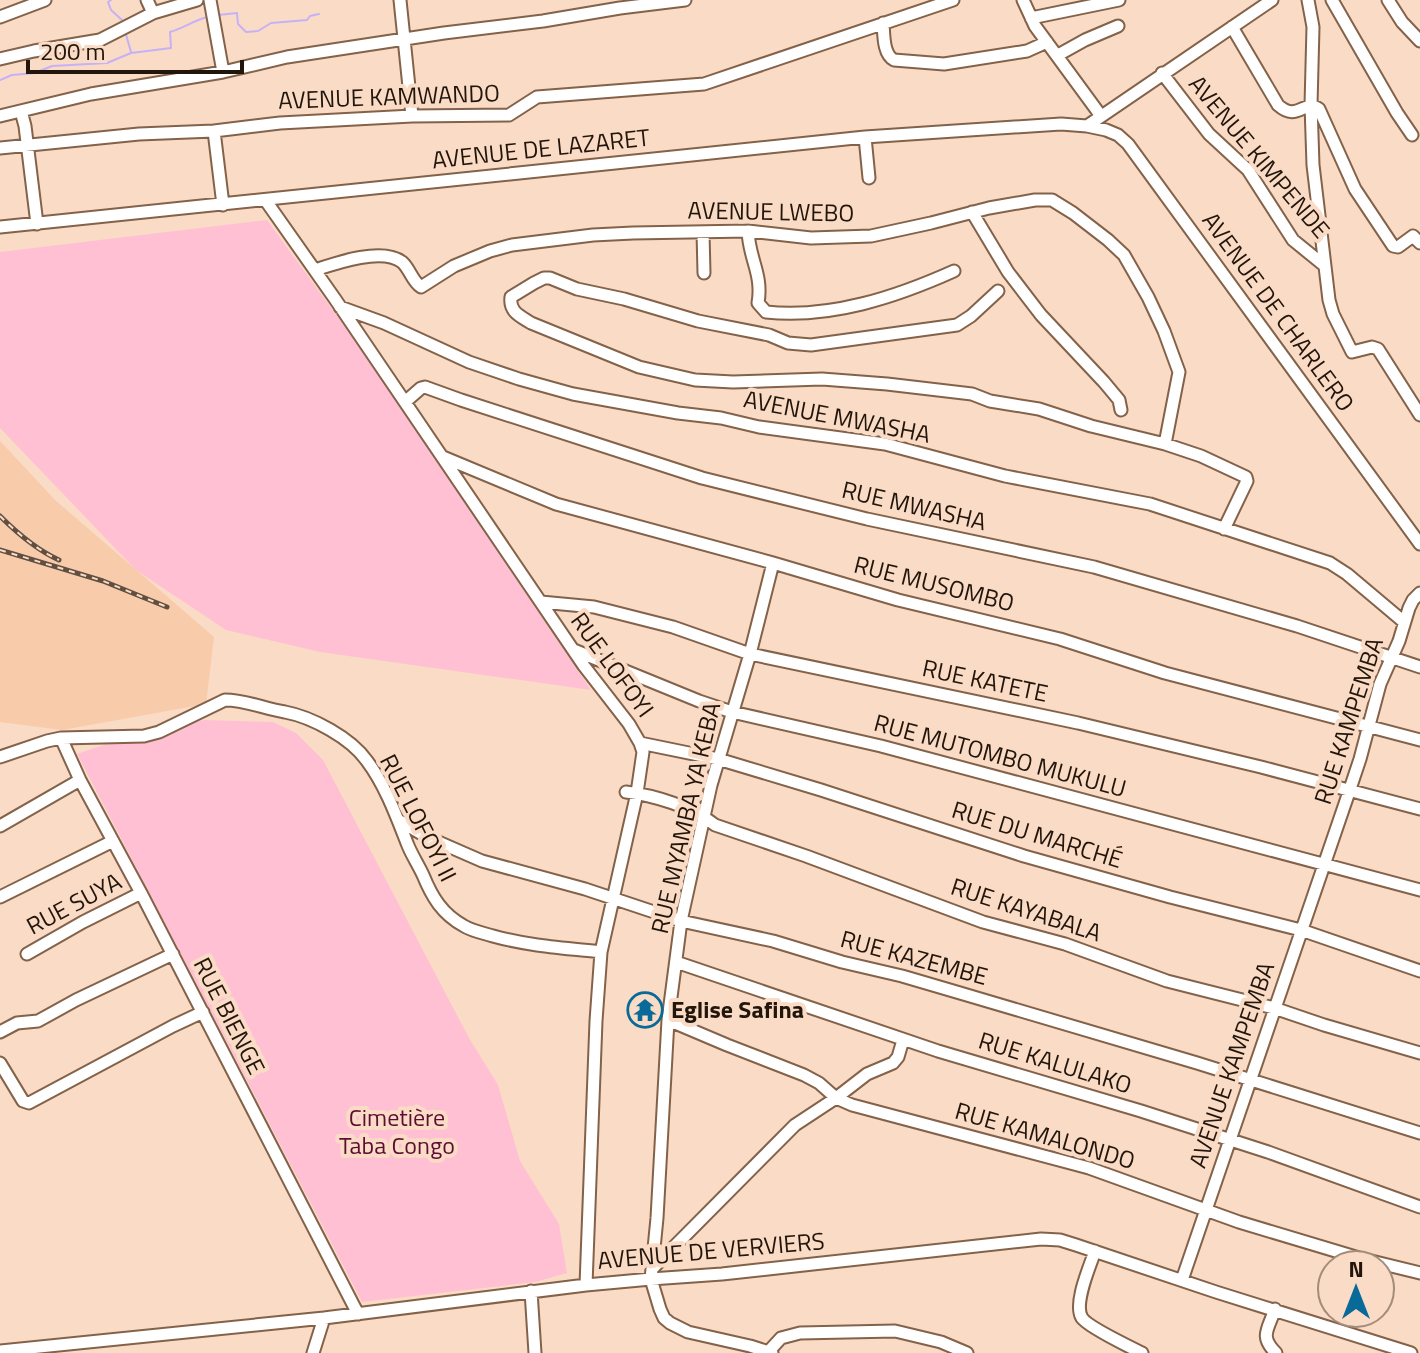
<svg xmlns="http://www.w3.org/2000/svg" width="1420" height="1353" font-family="'Titillium Web',sans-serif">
<rect width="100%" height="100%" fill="#fadbc5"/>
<path fill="#f8cbab" d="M 0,441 L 55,500 L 214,637 L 206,704 L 62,730 L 0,722 Z"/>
<path fill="#ffc0d4" d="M 267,220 L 351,335 L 591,690 L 320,652 L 226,630 L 136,570 L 0,428 L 0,252 Z
M 204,720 L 273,722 L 296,733 L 323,760 L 469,1038 L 498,1085 L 520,1161 L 559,1224 L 567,1273 L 535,1282 L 362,1302 L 77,754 L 127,737 Z"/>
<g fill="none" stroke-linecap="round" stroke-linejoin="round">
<path stroke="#c6b1f6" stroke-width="2" d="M 111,0 L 108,2 L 111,10 L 122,20 L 123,25
M 218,15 L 237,13 L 238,24 L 246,32 L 258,31 L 271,23 L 307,20 L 310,16 L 319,14
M 125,31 L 131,52
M 0,80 L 12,75 L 35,73 L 52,66 L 107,63 L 131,53 L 171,48 L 170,32 C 184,28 194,20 208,17"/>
<defs>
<path id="minor" d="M 147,0 L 153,13
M 210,0 L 223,72
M 400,0 L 412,116
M 1023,0 L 1035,26 L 1101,116
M 1308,0 L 1313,27 L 1311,105 L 1313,165 L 1329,300 L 1333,314 L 1352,352 L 1372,347 L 1378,349 L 1420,415
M 1332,0 L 1397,113 L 1412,135
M 1388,0 L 1402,22 L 1420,41
M 0,17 L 45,0
M 1031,18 L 1119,0
M 883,23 C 884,35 883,54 894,60 L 944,64 L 1027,51 L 1047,42
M 1232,27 L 1278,105 C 1298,123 1304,98 1319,109 L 1355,189 L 1393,246 L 1398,247 L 1413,236 L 1420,243
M 1058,55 L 1085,40 L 1118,26
M 0,59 L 34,51 L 100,40 L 153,13 L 197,0
M 1162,73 L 1209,134 L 1248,170 L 1293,240 L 1325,266
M 21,111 L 25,126 L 37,224
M 0,116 L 91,94 L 223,72 L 287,57 L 444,33 L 543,21 L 620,8 L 685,0
M 1087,126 L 1272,0
M 214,131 L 223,205
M 865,137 L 869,178
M 0,148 L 139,134 L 214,131 L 280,123 L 412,116 L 509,115 L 537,97 L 704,84 L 953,0
M 266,201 L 335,299 L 584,666 L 629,724 L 640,743 L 643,752 L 637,793 L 601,952 L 596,1021 L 586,1285
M 972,212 L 1008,272 L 1041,315 L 1104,382 L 1119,400 L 1121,410
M 0,227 L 865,137 L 1061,124 L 1087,126 L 1106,130 L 1118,135 L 1128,144 L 1420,544
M 748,231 C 749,259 763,274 758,303 L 766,312 C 830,319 896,297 954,271
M 703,232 L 704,273
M 315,270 C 336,263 382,247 402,262 C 410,269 412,281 421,287 L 454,266 L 490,251 L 512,245 L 593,235 L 633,233 L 748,231 L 811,238 L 871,236 L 931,223 L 989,208 L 1035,200 L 1052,200 L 1073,213 L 1108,240 L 1124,255 L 1148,297 L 1164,331 L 1179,372 L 1165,444
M 998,291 L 971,316 L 957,325 L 811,345 L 788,343 L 769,335 L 698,321 L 624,299 L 577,289 L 550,278 L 544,278 L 534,283 L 511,297 C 509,312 520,316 531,323 L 639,367 L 695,380 L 733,382 L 822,379 L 887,384 L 972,394 L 990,401 L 1039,409 L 1091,426 L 1165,444 L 1201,456 L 1246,477 L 1247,481 L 1224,529
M 340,307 L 384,323 L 469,362 L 519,379 L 573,394 L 678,413 L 721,418 L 759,427 L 885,444 L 1005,476 L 1150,504 L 1330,563 L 1347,574 L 1404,622
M 405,402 L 421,388 L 425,387 L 461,400 L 702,478 L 867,519 L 1094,567 L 1297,626 L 1420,667
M 443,457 L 556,504 L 773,563 L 898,600 L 1060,639 L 1165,673 L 1420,740
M 541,602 L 594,607 L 673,627 L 750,654 L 1078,723 L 1261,767 L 1420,809
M 574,650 L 699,701 L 732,712 L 881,746 L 1420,890
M 61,738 L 80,780 L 141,893 L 358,1314
M 640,743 L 718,759 L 821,790 L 1024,856 L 1170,897 L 1301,930 L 1420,971
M 0,757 L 47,741 L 61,738 L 144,736 L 159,732 L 225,700 C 246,700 265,709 285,712 C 312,717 351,738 367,761 C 385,785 396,815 407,843 C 411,854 418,864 423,875 C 432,897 442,914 464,926 C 472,931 483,933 493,936 C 529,946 563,948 601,952
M 626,792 C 653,795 693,807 715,825 L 806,856 L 983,922 L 1065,944 L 1167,981 L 1274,1008 L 1324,1025 L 1420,1053
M 400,821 L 427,837 L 482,861 L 585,889 L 681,921 L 773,941 L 842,962 L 902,976 L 960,993 L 1197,1063 L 1420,1133
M 0,826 L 80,780
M 0,897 L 113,841
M 27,954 L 83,922 L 141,893
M 676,962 L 938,1051 L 1141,1111 L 1268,1152 L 1420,1207
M 668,1020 L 727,1045 L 804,1075 L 819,1083 L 836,1098 L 852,1105 L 1089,1168 L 1239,1222 L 1359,1258 L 1420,1273
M 0,1032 L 17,1023 L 38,1021 L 76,1000 L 173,954
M 0,1063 L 23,1101 L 29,1103 L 173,1026 L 203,1012
M 1095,1251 C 1090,1266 1073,1304 1082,1318 C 1088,1327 1130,1347 1142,1353
M 652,1269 L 795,1125 L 836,1098 L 867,1074 L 893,1063 L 898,1057 L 903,1040
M 1182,1280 L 1350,789 L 1360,759 L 1380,684 L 1399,641 L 1409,608 L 1413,600 L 1420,593
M 531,1291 L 535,1353
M 1275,1309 C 1268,1330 1259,1336 1276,1353
M 0,1351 L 324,1318 L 586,1285 L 651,1279 L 722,1274 L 1041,1239 L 1060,1240 L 1076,1245 L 1216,1292 L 1411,1353
M 769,1351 L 781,1338 L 800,1333 L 895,1331 L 941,1342 L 967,1353
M 313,1353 L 324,1318
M 772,1353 L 750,1346 L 688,1332 L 670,1323 L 664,1318 L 660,1309 L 651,1279 L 657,1218 L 668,1020 L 681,921 L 711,785 L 750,654 L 773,563"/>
</defs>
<use href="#minor" stroke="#836249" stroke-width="15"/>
<use href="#minor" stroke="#fff" stroke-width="11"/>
<defs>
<path id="rail" d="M 0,516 C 17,533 37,550 59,560
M 0,550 L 103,581 L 167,607"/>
</defs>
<use href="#rail" stroke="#614f41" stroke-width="5"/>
<use href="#rail" stroke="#fadbc5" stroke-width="2" stroke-dasharray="6" stroke-linecap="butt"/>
</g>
<defs>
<symbol id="temple-ring" viewBox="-11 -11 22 22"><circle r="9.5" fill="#fadbc5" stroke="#076a98" stroke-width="1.5"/><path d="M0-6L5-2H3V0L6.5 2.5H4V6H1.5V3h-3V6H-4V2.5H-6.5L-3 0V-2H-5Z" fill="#076a98"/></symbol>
</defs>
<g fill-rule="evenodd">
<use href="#temple-ring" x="625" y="990" width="40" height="40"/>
</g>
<g text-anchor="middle" stroke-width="8" stroke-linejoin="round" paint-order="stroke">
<g font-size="24" fill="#22150b" stroke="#fadbc5">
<text transform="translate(389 97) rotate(-2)" y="8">AVENUE KAMWANDO</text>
<text transform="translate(541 149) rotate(-6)" y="8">AVENUE DE LAZARET</text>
<text transform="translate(1259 157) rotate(50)" y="8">AVENUE KIMPENDE</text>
<text transform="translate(771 212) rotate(1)" y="8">AVENUE LWEBO</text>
<text transform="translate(1278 312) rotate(54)" y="8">AVENUE DE CHARLERO</text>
<text transform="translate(837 417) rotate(11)" y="8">AVENUE MWASHA</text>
<text transform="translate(914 506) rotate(13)" y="8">RUE MWASHA</text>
<text transform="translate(934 584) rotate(14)" y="8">RUE MUSOMBO</text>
<text transform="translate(612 665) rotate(54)" y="8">RUE LOFOYI</text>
<text transform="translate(985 681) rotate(12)" y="8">RUE KATETE</text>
<text transform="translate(1349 721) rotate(-72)" y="8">RUE KAMPEMBA</text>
<text transform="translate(1000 756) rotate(15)" y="8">RUE MUTOMBO MUKULU</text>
<text transform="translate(418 818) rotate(63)" y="8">RUE LOFOYI II</text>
<text transform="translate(686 818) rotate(-77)" y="8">RUE MYAMBA YA KEBA</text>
<text transform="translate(1037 835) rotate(17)" y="8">RUE DU MARCHÉ</text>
<text transform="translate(74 904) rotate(-28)" y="8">RUE SUYA</text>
<text transform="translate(1026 910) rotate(18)" y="8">RUE KAYABALA</text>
<text transform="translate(914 958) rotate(15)" y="8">RUE KAZEMBE</text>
<text transform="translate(229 1016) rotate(63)" y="8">RUE BIENGE</text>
<text transform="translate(1055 1063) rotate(17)" y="8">RUE KALULAKO</text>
<text transform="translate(1232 1065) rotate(-71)" y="8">AVENUE KAMPEMBA</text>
<text transform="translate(1045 1136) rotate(16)" y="8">RUE KAMALONDO</text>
<text transform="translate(711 1251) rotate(-5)" y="8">AVENUE DE VERVIERS</text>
</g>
<g font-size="24" font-weight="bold" fill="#22150b" stroke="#fadbc5" text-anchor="start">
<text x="671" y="1018">Eglise Safina</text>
</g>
<g font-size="24" fill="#5d0c33" stroke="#fadbc5">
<text x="397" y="1126">Cimetière<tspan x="397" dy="28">Taba Congo</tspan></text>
</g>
</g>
<g transform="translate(1356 1289)"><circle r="38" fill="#fadbc5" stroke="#a48c7b" stroke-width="2"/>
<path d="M0-6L14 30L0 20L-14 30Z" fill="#076a98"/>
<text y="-12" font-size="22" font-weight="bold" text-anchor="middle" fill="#22150b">N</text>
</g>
<path d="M28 60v12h214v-12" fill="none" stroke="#22150b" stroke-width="4"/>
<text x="40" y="60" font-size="24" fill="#22150b" stroke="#fadbc5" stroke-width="6" paint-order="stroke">200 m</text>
</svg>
